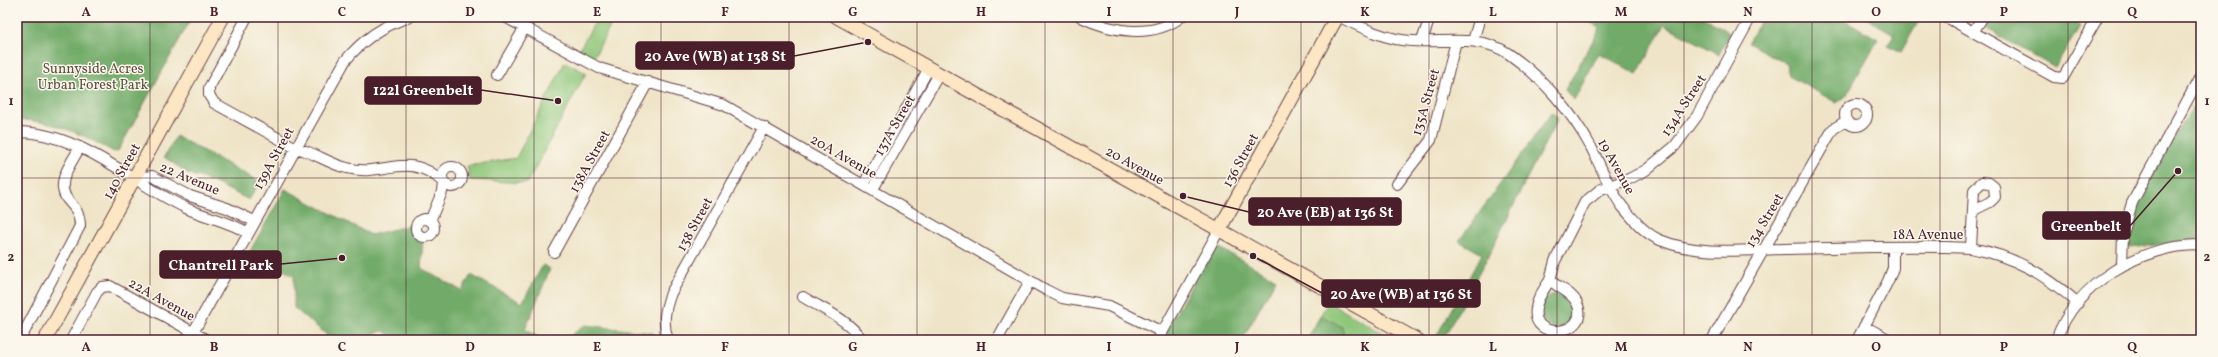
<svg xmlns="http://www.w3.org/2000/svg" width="2218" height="357" font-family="Vollkorn,serif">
<rect width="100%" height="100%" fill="#fbf7ec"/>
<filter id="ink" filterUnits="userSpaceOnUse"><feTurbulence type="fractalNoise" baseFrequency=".025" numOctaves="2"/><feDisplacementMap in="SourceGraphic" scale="8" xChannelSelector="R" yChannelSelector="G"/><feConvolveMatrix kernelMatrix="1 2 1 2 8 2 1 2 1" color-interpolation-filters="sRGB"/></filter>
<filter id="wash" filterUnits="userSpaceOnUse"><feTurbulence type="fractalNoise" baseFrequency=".012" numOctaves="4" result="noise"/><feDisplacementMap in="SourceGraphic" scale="16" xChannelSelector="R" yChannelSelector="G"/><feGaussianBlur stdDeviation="0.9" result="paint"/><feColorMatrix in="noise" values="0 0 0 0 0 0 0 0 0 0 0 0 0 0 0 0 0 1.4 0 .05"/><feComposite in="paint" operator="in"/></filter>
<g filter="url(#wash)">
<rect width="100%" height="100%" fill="#efe4c7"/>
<path fill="#8ec679" stroke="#6c7252" d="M 598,17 L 615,17 L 593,59 L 579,50 Z
M 565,62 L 586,73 L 527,183 L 470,180 L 467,166 L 516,158 Z
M 1328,302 L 1395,340 L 1307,340 Z"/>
<path fill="#72ab69" stroke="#5e654a" d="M 17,17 L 192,17 L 118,151 L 114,152 C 83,135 54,120 17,120 Z
M 1581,17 L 1703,17 L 1731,33 L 1719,54 L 1665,25 L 1637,74 L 1599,53 L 1574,100 L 1565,90 L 1600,28 Z
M 1763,17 L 1839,17 L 1878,39 L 1846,96 L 1837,103 L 1789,76 L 1787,64 L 1748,43 Z
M 1864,17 L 1921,17 L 1901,52 L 1888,45 L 1894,34 Z
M 1994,17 L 2064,17 L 2080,26 L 2055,68 L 1984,27 Z
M 2201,94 L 2201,240 L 2129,248 C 2128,242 2127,235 2128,229 C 2140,185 2177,133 2201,94 Z
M 1552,112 L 1558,119 L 1534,164 L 1490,253 L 1443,339 L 1437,335 L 1482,254 L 1459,241 Z
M 176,136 L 260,182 L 249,200 L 211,181 L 189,174 L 164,157 Z
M 285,189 L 371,235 L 411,225 L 415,235 L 423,240 L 421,268 L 462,291 L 471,275 L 522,303 L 543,265 L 550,269 L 525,330 L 543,340 L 400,340 L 383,331 L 363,337 L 362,340 L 323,340 L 327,335 L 294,308 L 294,276 L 250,251 Z
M 1214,245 L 1276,279 L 1242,340 L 1161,340 Z
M1540 311a17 17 0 1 1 34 0a17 17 0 1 1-34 0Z
M 1321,315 L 1342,327 L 1345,340 L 1307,340 Z
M 585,325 L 653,333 L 655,340 L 565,340 Z"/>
</g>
<g filter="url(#ink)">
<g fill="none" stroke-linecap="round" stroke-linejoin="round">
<defs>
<path id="street" d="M 247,17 L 209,88 L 209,95 L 214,103 L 296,148 C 314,152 329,164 347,168 C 384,178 408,149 443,182 L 442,192 L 430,221
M 505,17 L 599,68 L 724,105 L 1046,290 L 1062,298 L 1109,306 L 1162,332
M 1081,17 C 1112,32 1152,39 1181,17
M 1340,17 C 1362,28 1387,40 1412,41 C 1445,43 1480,34 1509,54 C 1542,77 1572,112 1591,147 C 1601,167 1609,188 1622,206 C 1633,219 1644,233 1660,240 C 1698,256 1744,250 1784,249 C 1845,248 1910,245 1971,248 C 2016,257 2043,273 2078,303
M 1946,17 L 2054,77 L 2063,78 L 2098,17
M 1973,32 L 1983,17
M 1422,41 L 1430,17
M 1473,41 L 1478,24 L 1478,17
M 497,75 L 525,27
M1845 115a11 11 0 1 1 22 0a11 11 0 1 1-22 0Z
M 17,132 C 81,132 130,182 186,208 C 207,218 227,220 248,233
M442 177a10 10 0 1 1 20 0a10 10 0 1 1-20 0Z
M 135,178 L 152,176 L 190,196 L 227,208 L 254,221
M 864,184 L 929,68
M 1397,184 L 1431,140 L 1456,41
M 873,189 L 939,74
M416 228a9 9 0 1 1 18 0a9 9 0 1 1-18 0Z
M 1971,248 L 1974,190 L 1982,182 L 1989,183 L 1994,187 L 1995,197 L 1990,202 L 1974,210
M 554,252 L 648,82
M 2122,266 L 2123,234 L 2132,203 L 2201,75
M 1550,280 L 1555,261 L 1585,202 L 1601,189 L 1629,179 L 1646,170 L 1675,146 L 1697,116 L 1751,17
M 1550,280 C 1558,288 1572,292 1577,303 C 1592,335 1530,343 1536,308 C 1537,298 1545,288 1550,280 Z
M 803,297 C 824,310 848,319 862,340
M 1864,326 L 1890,340
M 20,340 L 80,226 C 80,213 75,208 67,199 C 55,182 72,162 80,147
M 71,340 L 97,292 L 102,287 L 110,286 L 207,340
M 189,340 L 345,61 C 363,39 383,25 410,17
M 668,340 C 662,323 665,309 671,293 L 764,127
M 997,340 L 1030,281
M 1158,340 L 1219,230
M 1712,340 L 1833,129 L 1846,121
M 1857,340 L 1888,281 L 1893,268 L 1893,248
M 2056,340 C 2076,283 2142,244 2201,245"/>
<path id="secondary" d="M 837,17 L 1417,340
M 1219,230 L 1337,17
M 45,340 L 223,17"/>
</defs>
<use href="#street" stroke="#633d42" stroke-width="12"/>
<use href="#secondary" stroke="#633d42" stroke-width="15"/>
<use href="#street" stroke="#fff" stroke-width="10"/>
<use href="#secondary" stroke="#fce6c4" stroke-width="13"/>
</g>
</g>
<path fill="none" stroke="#4a1f2b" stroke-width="1" stroke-opacity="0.55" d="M 150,17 L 150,340M 278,17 L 278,340M 406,17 L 406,340M 534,17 L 534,340M 661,17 L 661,340M 789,17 L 789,340M 917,17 L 917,340M 1045,17 L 1045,340M 1173,17 L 1173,340M 1301,17 L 1301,340M 1429,17 L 1429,340M 1557,17 L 1557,340M 1684,17 L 1684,340M 1812,17 L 1812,340M 1940,17 L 1940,340M 2068,17 L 2068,340M 17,178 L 2201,178"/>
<g text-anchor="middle" stroke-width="3" stroke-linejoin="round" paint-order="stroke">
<g font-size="14" fill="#5e5142" stroke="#fbf7ec">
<text x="93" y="73">Sunnyside Acres<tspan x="93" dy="16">Urban Forest Park</tspan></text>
</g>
<g font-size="14" fill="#4a1f2b" stroke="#fbf7ec">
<text transform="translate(1425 102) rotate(-74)" y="5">135A Street</text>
<text transform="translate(1683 105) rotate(-57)" y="5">134A Street</text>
<text transform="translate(894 125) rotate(-60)" y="5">137A Street</text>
<text transform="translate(844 156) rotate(30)" y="5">20A Avenue</text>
<text transform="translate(273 158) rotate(-61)" y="5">139A Street</text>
<text transform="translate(1240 160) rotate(-61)" y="5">136 Street</text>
<text transform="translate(589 161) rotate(-61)" y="5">138A Street</text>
<text transform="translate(1135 165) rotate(29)" y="5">20 Avenue</text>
<text transform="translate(1617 166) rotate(61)" y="5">19 Avenue</text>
<text transform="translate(121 171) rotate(-61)" y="5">140 Street</text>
<text transform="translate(190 178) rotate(23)" y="5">22 Avenue</text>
<text transform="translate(1764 220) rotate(-59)" y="5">134 Street</text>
<text transform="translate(694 224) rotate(-61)" y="5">138 Street</text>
<text x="1928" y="239">18A Avenue</text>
<text transform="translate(162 299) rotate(29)" y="5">22A Avenue</text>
</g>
</g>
<path fill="none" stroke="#4a1f2b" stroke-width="1.5" d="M868 42L794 56M558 101L481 90M1183 196L1249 212M2178 171L2130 226M342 258L281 264M1253 256L1322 293"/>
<g fill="#4a1f2b" stroke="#fbf7ec" stroke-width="1.5">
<circle cx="868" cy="42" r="4"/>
<circle cx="558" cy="101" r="4"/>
<circle cx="1183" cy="196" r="4"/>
<circle cx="2178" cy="171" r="4"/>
<circle cx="342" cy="258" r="4"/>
<circle cx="1253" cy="256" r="4"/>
</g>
<g fill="#4a1f2b" stroke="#4a1f2b" stroke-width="1.5">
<rect x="636" y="42" width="158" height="27" rx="4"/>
<rect x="365" y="77" width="116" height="27" rx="4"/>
<rect x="1249" y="198" width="152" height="27" rx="4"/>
<rect x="2043" y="212" width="87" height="27" rx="4"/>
<rect x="160" y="251" width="121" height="27" rx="4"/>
<rect x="1322" y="280" width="158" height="27" rx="4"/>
</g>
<g font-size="15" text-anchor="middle" font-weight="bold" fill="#fff">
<text x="715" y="61">20 Ave (WB) at 138 St</text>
<text x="423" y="95">122l Greenbelt</text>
<text x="1325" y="217">20 Ave (EB) at 136 St</text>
<text x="2086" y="231">Greenbelt</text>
<text x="221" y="270">Chantrell Park</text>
<text x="1401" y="299">20 Ave (WB) at 136 St</text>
</g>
<rect width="2218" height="357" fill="none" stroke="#fbf7ec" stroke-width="44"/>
<rect x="22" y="22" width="2174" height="313" fill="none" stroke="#4a1f2b" stroke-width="1.5"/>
<g font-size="13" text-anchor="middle" font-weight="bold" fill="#4a1f2b">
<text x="86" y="16">A</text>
<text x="214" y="16">B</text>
<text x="342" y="16">C</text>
<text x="470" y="16">D</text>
<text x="597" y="16">E</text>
<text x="725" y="16">F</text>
<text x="853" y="16">G</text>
<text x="981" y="16">H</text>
<text x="1109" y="16">I</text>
<text x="1237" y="16">J</text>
<text x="1365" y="16">K</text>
<text x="1493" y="16">L</text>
<text x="1621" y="16">M</text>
<text x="1748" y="16">N</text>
<text x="1876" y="16">O</text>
<text x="2004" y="16">P</text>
<text x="2132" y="16">Q</text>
<text x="11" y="105">1</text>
<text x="2207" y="105">1</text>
<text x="11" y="261">2</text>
<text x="2207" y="261">2</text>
<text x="86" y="351">A</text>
<text x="214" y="351">B</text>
<text x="342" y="351">C</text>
<text x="470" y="351">D</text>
<text x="597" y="351">E</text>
<text x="725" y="351">F</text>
<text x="853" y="351">G</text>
<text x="981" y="351">H</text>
<text x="1109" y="351">I</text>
<text x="1237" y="351">J</text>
<text x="1365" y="351">K</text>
<text x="1493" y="351">L</text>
<text x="1621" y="351">M</text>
<text x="1748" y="351">N</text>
<text x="1876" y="351">O</text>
<text x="2004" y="351">P</text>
<text x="2132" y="351">Q</text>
</g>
</svg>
